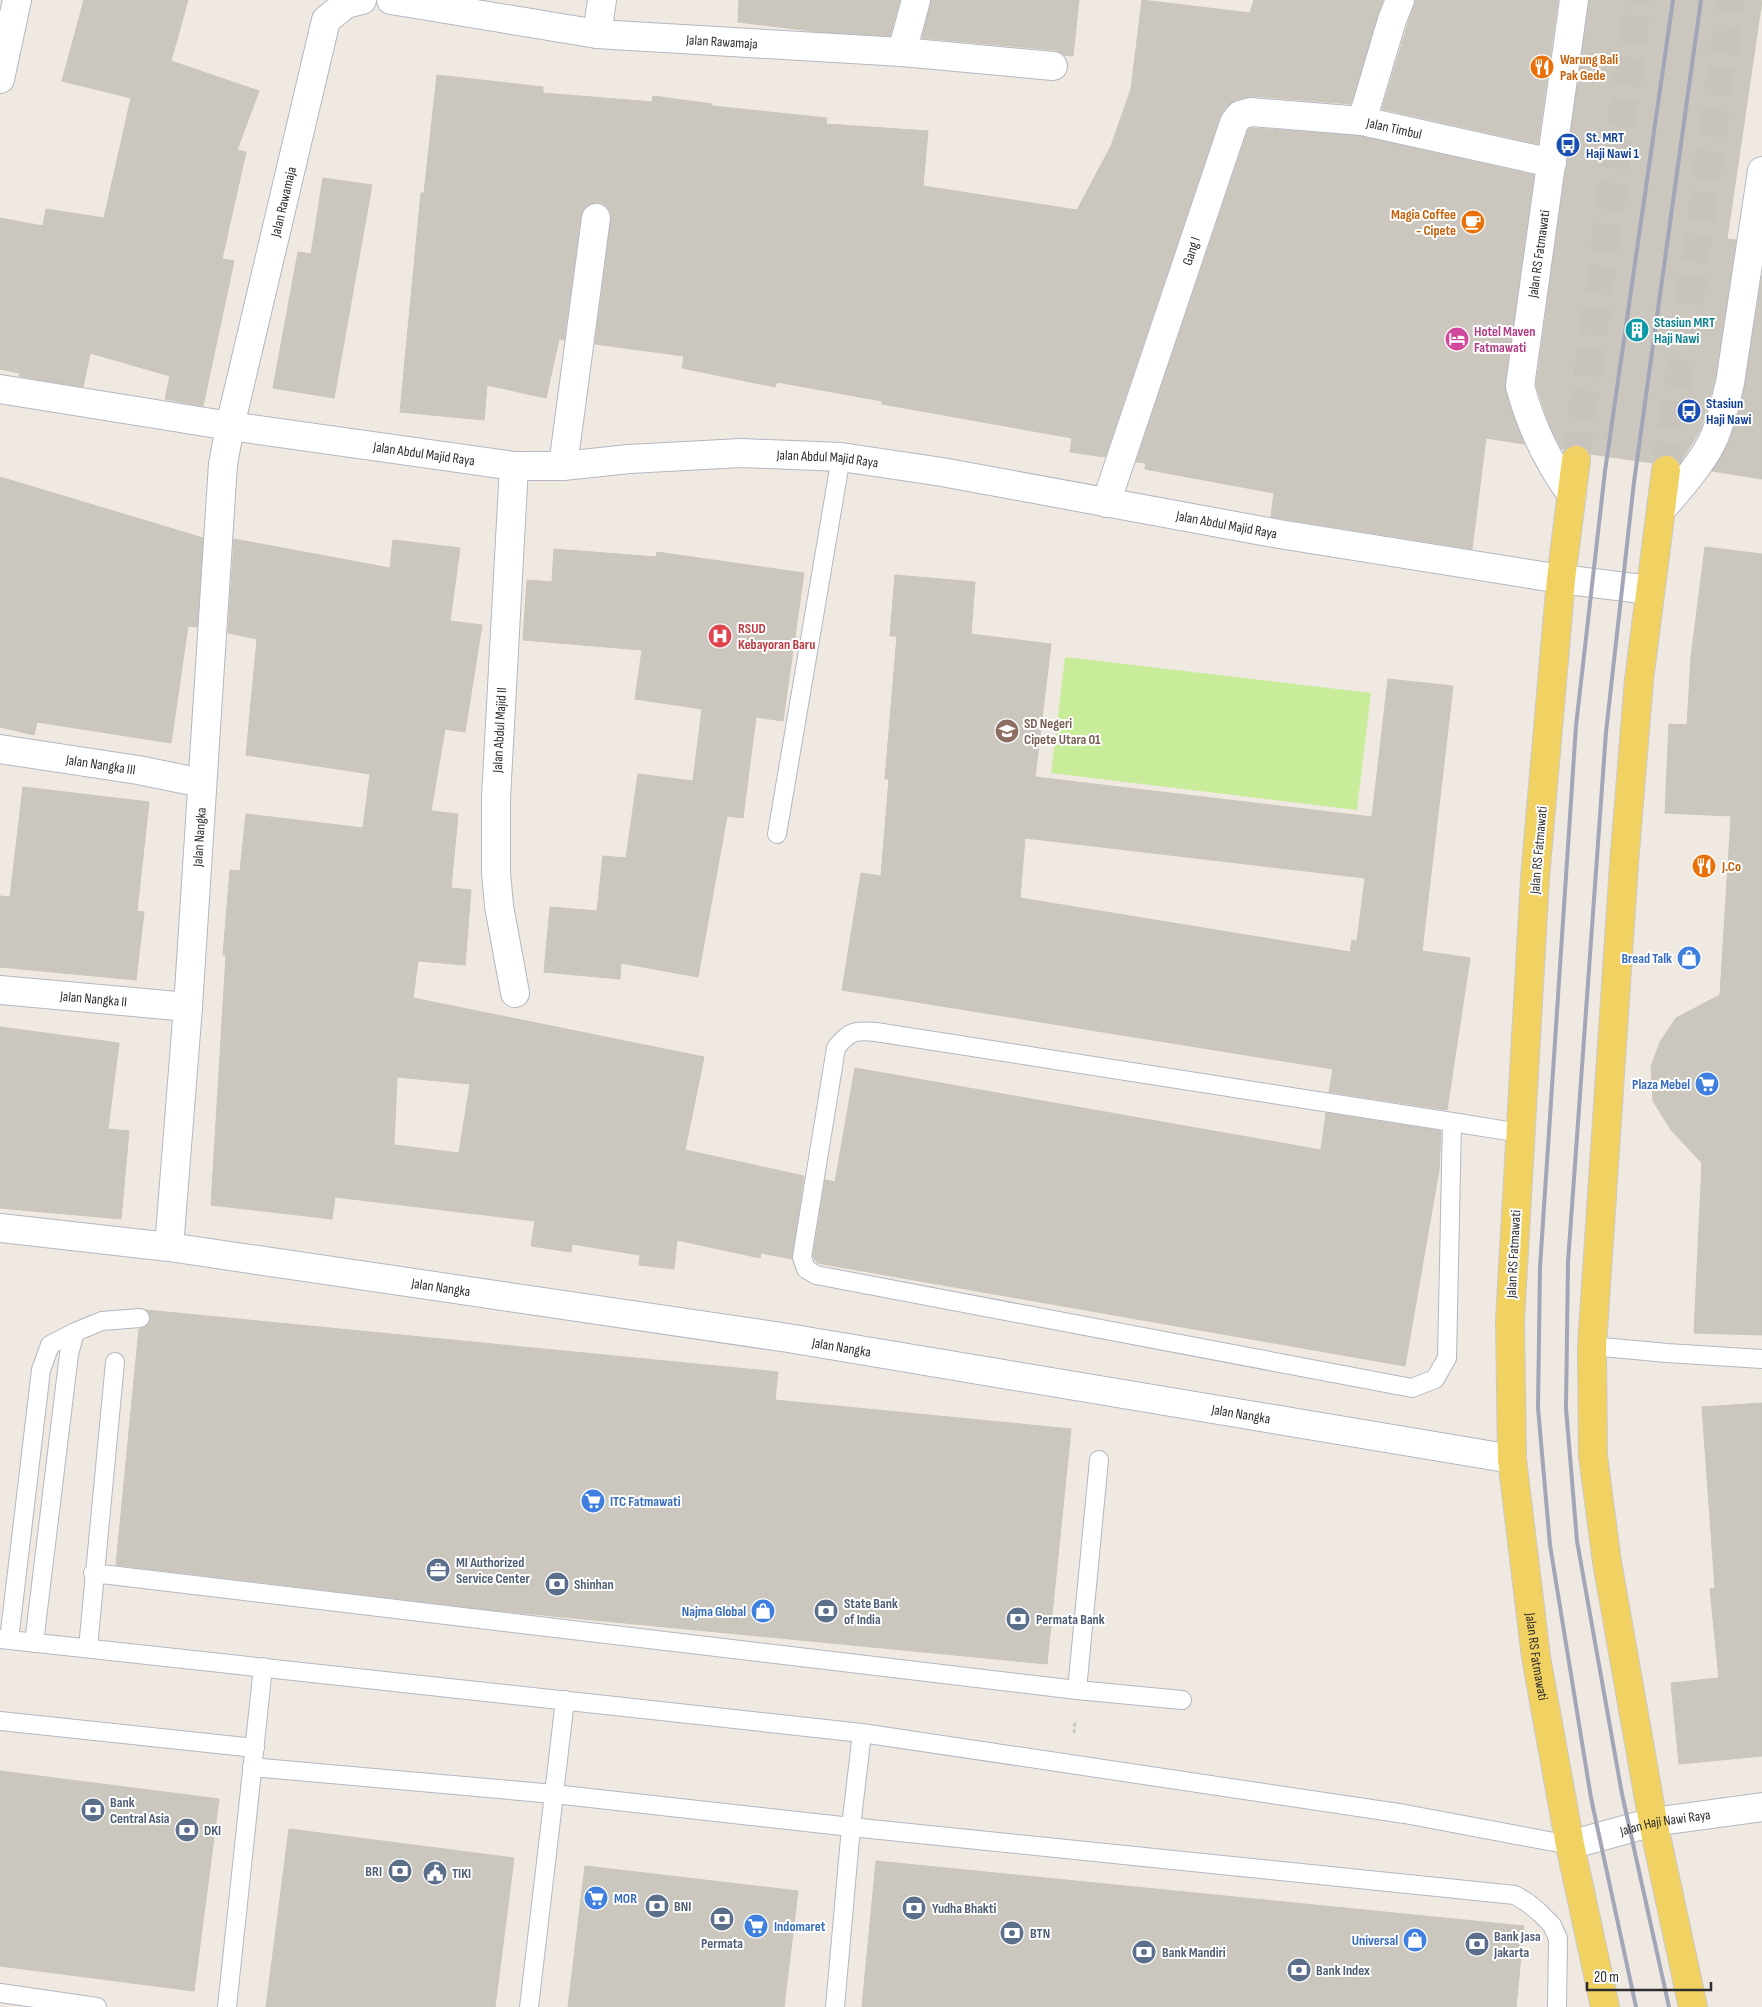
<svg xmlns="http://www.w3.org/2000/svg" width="1762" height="2007" font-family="'Sofia Sans Condensed',sans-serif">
<rect width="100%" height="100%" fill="#efe9e1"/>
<path fill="#c9ec9a" d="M 1065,657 L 1371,693 L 1357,810 L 1051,773 Z"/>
<path fill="#cbc7bf" stroke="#cbc5ba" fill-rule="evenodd" d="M 84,0 L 188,0 L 171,61 L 259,91 L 237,150 L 246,152 L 222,259 L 234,261 L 203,406 L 165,399 L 170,376 L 90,353 L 83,387 L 19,376 L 20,373 L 0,369 L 0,218 L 43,226 L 46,209 L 104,218 L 131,98 L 62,81 Z
M 739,0 L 900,0 L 890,36 L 820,32 L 738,22 Z
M 931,0 L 1079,0 L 1073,56 L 1064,55 L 1054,50 L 922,38 Z
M 1142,0 L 1250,13 L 1254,0 L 1383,0 L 1351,104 L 1252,96 L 1235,100 L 1228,106 L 1221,114 L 1105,457 L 1070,452 L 1072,438 L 882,404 L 882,401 L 777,382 L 775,387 L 682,368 L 684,356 L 595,344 L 611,220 L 611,213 L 606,206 L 598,203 L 590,204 L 584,208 L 581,215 L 564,340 L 559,339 L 546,398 L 487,385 L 484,420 L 400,412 L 421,193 L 424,193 L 437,75 L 543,87 L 543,93 L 652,102 L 653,96 L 712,104 L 712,106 L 827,118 L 826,124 L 928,131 L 923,186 L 1077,210 L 1111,146 L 1131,89 Z
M 1415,0 L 1558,0 L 1538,144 L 1382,109 Z
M 1589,0 L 1762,0 L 1727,239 L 1736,240 L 1715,380 L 1701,429 L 1680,463 L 1675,457 L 1668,454 L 1660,456 L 1653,463 L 1590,454 L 1586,448 L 1578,445 L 1561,449 L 1549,424 L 1536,385 Z
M 1252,128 L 1360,136 L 1534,175 L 1505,384 L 1510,406 L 1524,444 L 1486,438 L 1472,549 L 1271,517 L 1274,493 L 1145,469 L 1146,463 L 1136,462 L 1248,130 Z
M 323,178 L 372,185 L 334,398 L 273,388 L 298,252 L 311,254 Z
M 1762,276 L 1762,479 L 1712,471 L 1729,442 L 1740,409 L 1745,385 Z
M 0,477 L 203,538 L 197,627 L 188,626 L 171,743 L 37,722 L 34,735 L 0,727 Z
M 234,539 L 390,568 L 393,540 L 460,548 L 450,621 L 482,625 L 465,732 L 445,729 L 431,811 L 458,814 L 451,888 L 471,890 L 465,965 L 418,961 L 413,998 L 704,1057 L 685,1150 L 804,1176 L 792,1259 L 761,1253 L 760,1258 L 677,1240 L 674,1269 L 639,1265 L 640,1255 L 572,1244 L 571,1252 L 531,1246 L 535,1221 L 335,1197 L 332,1219 L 211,1205 L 226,955 L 223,955 L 230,870 L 240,871 L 246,814 L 363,828 L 370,774 L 246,755 L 257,639 L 228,633 ZM 397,1077 L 470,1084 L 459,1153 L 394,1145 Z
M 1705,547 L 1762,554 L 1762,1335 L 1694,1333 L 1702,1163 L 1671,1130 L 1653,1101 L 1651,1067 L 1660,1042 L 1676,1018 L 1720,995 L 1731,816 L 1665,813 L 1669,724 L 1687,725 L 1691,657 Z
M 554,549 L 656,557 L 657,552 L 804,573 L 783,721 L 756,717 L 743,818 L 727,816 L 698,977 L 621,963 L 620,979 L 544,972 L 550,907 L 597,911 L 603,856 L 626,858 L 638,774 L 693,781 L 702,709 L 635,699 L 642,650 L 523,640 L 527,580 L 552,582 Z
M 895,575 L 975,582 L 971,634 L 1051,644 L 1035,777 L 1372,817 L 1388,679 L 1453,686 L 1422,951 L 1470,958 L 1447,1110 L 1329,1092 L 1333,1069 L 842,990 L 861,873 L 881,876 L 889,779 L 885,779 L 897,636 L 890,636 ZM 1025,838 L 1365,878 L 1357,941 L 1352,940 L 1350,952 L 1020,898 Z
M 23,787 L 149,802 L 137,911 L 144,912 L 136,980 L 0,967 L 0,896 L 10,897 Z
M 0,1027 L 119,1043 L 108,1129 L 129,1131 L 121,1219 L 0,1208 Z
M 855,1068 L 1321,1150 L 1326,1113 L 1441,1131 L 1439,1170 L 1405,1366 L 817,1263 L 813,1256 L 825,1180 L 835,1182 Z
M 146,1310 L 778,1372 L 775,1400 L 1071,1429 L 1047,1664 L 491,1610 L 116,1565 L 139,1329 L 146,1326 L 151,1318 Z
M 1762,1403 L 1762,1756 L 1679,1764 L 1671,1683 L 1719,1678 L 1710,1589 L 1715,1588 L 1702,1407 Z
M 0,1771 L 219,1799 L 194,1991 L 0,1966 Z
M 289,1829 L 514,1858 L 495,2007 L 266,2007 Z
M 876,1861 L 1524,1926 L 1516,2007 L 862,2007 Z
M 585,1866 L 798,1891 L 784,2007 L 568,2007 Z"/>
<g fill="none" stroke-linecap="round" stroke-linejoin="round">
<path stroke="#c8c4bd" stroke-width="28" stroke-dasharray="28 14" stroke-linecap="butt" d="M 1576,460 L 1638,0
M 1666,470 L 1731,0"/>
<defs>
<path id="lane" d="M 777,834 L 841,457
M 1452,1122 L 1447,1358 L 1435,1379 L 1412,1388 L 816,1275 L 806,1269 L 802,1257 L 836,1048 C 849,1031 855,1030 876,1032 L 1452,1122 L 1520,1133
M 1592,1346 L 1667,1353 L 1762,1359
M 93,1573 L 1077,1690 L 1182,1700
M 0,1639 L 862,1733 L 1405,1814 L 1570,1845
M 9,1640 L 41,1370 L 50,1345 L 75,1332 L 102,1321 L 140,1318
M 34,1643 L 69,1354 L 75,1332
M 88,1648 L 115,1362
M 1077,1690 L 1099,1460
M 0,1721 L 255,1748
M 252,1767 L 554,1794 L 851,1827 L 1515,1895 L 1528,1903 L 1540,1913 L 1552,1925 L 1558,1939 L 1557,2007
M 0,1993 L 97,2007
M 227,2007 L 263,1667
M 529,2007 L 565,1700
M 835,2007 L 851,1827 L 862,1733"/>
<g id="street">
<path id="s1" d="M 391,0 L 597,34 L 902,52 L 1053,66"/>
<path id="s2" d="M 1400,0 L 1392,20 L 1362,121 L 1552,163"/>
<path d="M 597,34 L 602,0"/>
<path d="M 902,52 L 916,0"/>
<path d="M 0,79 L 17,0"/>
<path d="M 514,466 L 496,798 L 496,872 L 499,906 L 515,993"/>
<path d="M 563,466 L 596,218"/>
<path id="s3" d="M 1572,495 C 1547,461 1531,427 1520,386 L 1574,0"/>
<path id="s4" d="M 1106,503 L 1234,123 L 1240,115 L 1251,112 L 1362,121"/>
<path d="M 1661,510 C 1679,489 1699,467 1712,442 C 1721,424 1725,402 1730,383 L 1762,171"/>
<path id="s5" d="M 0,749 L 138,770 L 202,783"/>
<path id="s6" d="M 0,990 L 188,1007"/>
<path id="s7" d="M 0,1228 L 169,1247 L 788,1338 L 1512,1459"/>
<path id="s8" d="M 169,1247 L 188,1007 L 223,464 L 230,426 L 326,20 L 346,4 L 362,0"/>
</g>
<g id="secondary">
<path id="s9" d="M 0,389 L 230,426 L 514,466 L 563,466 L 629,459 L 741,453 L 841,457 L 942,472 L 1279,534 L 1561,579 L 1650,590"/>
<path id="s10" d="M 1570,1845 L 1653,1822 L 1762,1807"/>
</g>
<g id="primary">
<path id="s11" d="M 1576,460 L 1561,579 L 1535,878 L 1510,1321 L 1512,1459 L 1536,1657 L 1570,1845 L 1605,2007"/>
<path d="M 1666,470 L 1639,680 L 1624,864 L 1592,1346 L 1593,1456 L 1607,1562 L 1653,1822 L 1693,2007"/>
</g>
</defs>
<use href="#lane" stroke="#b4b7c1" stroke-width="20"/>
<use href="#street" stroke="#b4b7c1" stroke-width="30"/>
<use href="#secondary" stroke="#b4b7c1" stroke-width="30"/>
<use href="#primary" stroke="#c9c9c9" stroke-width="30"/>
<path stroke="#c9c9c9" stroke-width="3" stroke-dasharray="4 2.5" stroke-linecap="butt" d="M 1074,1733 L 1075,1720"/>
<use href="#lane" stroke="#fff" stroke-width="18"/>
<use href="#street" stroke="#fff" stroke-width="28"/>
<use href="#secondary" stroke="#fff" stroke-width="28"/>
<use href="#primary" stroke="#f2d163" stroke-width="28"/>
<path stroke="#a3a6b8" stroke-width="4" d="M 1636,2007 L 1591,1798 L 1550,1545 L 1538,1408 L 1540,1267 L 1576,726 L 1605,471 L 1673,0
M 1669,2007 L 1622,1794 L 1577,1541 L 1566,1408 L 1568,1262 L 1606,732 L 1634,482 L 1701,0"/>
</g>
<defs>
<symbol id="restaurant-disc" viewBox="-11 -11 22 22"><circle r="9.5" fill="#e8710a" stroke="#fff"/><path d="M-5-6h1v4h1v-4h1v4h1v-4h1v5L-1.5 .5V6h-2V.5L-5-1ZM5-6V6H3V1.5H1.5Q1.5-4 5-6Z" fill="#fff"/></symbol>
<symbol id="bus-disc" viewBox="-11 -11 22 22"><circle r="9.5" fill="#1a4fb4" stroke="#fff"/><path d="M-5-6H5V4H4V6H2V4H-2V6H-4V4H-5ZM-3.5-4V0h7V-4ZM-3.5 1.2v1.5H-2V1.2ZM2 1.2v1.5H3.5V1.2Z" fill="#fff"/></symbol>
<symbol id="cafe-disc" viewBox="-11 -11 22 22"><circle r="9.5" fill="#e8710a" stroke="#fff"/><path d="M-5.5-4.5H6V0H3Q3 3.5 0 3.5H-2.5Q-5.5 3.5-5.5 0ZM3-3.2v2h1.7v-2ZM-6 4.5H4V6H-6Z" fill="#fff"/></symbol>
<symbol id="building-disc" viewBox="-11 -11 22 22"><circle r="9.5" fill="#0f9aa8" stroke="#fff"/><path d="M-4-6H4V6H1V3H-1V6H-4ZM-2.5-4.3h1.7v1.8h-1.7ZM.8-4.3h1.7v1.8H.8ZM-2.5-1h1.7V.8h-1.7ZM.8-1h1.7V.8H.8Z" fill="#fff"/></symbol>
<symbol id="hotel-disc" viewBox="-11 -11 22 22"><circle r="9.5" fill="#d1479c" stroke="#fff"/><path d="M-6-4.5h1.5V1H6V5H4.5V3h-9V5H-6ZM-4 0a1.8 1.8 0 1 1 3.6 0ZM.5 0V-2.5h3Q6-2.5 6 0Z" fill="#fff"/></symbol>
<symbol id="hospital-disc" viewBox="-11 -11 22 22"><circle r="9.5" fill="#e0444e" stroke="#fff"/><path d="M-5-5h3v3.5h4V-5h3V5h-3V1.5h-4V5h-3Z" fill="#fff"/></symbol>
<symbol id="school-disc" viewBox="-11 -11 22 22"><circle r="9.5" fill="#8d6e63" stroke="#fff"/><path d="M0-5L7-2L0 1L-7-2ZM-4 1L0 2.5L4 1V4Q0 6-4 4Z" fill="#fff"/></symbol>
<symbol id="shop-disc" viewBox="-11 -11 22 22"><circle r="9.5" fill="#3f7fe0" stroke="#fff"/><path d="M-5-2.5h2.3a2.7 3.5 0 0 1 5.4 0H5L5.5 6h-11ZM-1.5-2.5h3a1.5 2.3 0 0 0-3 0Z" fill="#fff"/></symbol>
<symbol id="supermarket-disc" viewBox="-11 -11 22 22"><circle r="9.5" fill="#3f7fe0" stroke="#fff"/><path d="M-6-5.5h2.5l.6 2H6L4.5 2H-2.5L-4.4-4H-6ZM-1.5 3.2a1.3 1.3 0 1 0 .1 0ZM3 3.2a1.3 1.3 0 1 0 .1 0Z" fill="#fff"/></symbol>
<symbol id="office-disc" viewBox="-11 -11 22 22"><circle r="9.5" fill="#5c6f8a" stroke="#fff"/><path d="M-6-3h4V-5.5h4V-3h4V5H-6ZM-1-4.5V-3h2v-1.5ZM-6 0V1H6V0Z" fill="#fff"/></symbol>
<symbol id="bank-disc" viewBox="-11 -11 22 22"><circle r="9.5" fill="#5c6f8a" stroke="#fff"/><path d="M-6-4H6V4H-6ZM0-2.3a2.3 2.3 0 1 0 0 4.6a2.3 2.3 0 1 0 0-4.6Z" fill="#fff"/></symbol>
<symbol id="civic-disc" viewBox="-11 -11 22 22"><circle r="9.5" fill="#5c6f8a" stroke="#fff"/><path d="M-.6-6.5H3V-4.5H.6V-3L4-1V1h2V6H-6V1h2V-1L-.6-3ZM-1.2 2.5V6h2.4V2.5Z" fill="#fff"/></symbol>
</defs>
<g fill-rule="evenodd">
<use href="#restaurant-disc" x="1528" y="53" width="28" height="28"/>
<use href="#bus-disc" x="1554" y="131" width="28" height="28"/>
<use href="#cafe-disc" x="1459" y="208" width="28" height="28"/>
<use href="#building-disc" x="1623" y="316" width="28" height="28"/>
<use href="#hotel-disc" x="1443" y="325" width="28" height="28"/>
<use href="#bus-disc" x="1675" y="397" width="28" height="28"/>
<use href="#hospital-disc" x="706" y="622" width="28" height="28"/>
<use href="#school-disc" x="993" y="717" width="28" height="28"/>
<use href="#restaurant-disc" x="1690" y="852" width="28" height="28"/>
<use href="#shop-disc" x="1675" y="944" width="28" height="28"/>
<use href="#supermarket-disc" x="1693" y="1070" width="28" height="28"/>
<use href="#supermarket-disc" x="579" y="1487" width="28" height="28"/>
<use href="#office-disc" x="424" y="1556" width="28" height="28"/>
<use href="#bank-disc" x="543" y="1570" width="28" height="28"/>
<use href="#shop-disc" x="749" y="1597" width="28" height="28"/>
<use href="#bank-disc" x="812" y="1597" width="28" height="28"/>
<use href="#bank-disc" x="1004" y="1605" width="28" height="28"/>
<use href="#bank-disc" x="79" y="1796" width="28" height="28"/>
<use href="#bank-disc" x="173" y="1816" width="28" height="28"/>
<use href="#bank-disc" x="386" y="1857" width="28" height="28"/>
<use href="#civic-disc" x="421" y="1859" width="28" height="28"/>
<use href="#supermarket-disc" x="582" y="1884" width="28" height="28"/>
<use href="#bank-disc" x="643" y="1892" width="28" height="28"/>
<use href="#bank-disc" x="900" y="1894" width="28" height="28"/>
<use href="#bank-disc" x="708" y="1905" width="28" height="28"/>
<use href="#supermarket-disc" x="742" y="1912" width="28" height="28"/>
<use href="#bank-disc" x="998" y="1919" width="28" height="28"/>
<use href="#shop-disc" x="1401" y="1926" width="28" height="28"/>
<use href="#bank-disc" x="1463" y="1930" width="28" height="28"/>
<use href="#bank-disc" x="1130" y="1938" width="28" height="28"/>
<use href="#bank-disc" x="1285" y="1956" width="28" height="28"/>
</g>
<g text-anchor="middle" stroke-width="4" stroke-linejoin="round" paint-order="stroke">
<g font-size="14" fill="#2e2e2e" stroke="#fff">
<text dy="5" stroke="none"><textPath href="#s1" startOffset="334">Jalan Rawamaja</textPath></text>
<text dy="5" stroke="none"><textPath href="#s2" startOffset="160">Jalan Timbul</textPath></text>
<text dy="5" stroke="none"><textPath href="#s8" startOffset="1054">Jalan Rawamaja</textPath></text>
<text dy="5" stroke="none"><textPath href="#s4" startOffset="266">Gang I</textPath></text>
<text dy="5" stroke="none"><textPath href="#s3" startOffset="255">Jalan RS Fatmawati</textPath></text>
<text dy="5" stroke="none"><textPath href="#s9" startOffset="429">Jalan Abdul Majid Raya</textPath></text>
<text dy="5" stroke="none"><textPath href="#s9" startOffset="834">Jalan Abdul Majid Raya</textPath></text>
<text dy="5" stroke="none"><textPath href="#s9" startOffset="1239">Jalan Abdul Majid Raya</textPath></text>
<text transform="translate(499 730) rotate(-87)" y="5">Jalan Abdul Majid II</text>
<text dy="5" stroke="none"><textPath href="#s5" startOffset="102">Jalan Nangka III</textPath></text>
<text dy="5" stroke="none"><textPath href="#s8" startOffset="411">Jalan Nangka</textPath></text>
<text transform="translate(1538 850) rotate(-85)" y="5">Jalan RS Fatmawati</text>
<text dy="5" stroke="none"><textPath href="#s6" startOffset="94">Jalan Nangka II</textPath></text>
<text transform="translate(1513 1254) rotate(-87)" y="5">Jalan RS Fatmawati</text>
<text dy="5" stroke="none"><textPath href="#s7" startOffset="445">Jalan Nangka</textPath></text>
<text dy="5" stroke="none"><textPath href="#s7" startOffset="850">Jalan Nangka</textPath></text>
<text dy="5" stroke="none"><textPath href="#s7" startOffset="1255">Jalan Nangka</textPath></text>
<text dy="5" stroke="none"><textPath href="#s11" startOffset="1201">Jalan RS Fatmawati</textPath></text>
<text dy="5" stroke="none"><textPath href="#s10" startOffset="98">Jalan Haji Nawi Raya</textPath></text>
</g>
<g font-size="14" font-weight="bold" fill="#c56008" stroke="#fff" text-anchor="start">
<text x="1560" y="64">Warung Bali<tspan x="1560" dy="16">Pak Gede</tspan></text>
<text x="1456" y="219" text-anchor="end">Magia Coffee<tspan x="1456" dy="16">- Cipete</tspan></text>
<text x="1722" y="871">J.Co</text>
</g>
<g font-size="14" font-weight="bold" fill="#164399" stroke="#fff" text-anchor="start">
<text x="1586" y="142">St. MRT<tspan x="1586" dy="16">Haji Nawi 1</tspan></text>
<text x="1706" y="408">Stasiun<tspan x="1706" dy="16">Haji Nawi</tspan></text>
</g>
<g font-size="14" font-weight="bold" fill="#0d838f" stroke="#fff" text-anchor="start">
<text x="1654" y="327">Stasiun MRT<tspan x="1654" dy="16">Haji Nawi</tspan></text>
</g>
<g font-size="14" font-weight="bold" fill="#b23c85" stroke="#fff" text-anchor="start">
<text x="1474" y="336">Hotel Maven<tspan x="1474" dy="16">Fatmawati</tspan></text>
</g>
<g font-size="14" font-weight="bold" fill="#be3a42" stroke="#fff" text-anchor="start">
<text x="738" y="633">RSUD<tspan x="738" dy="16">Kebayoran Baru</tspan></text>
</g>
<g font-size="14" font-weight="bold" fill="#785e54" stroke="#fff" text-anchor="start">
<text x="1024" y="728">SD Negeri<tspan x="1024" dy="16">Cipete Utara 01</tspan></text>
</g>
<g font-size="14" font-weight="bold" fill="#366cbe" stroke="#fff" text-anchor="end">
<text x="1672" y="963">Bread Talk</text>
<text x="1690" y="1089">Plaza Mebel</text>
<text x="610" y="1506" text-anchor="start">ITC Fatmawati</text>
<text x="746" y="1616">Najma Global</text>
<text x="614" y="1903" text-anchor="start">MOR</text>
<text x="774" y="1931" text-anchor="start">Indomaret</text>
<text x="1398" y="1945">Universal</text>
</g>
<g font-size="14" font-weight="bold" fill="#4e5e75" stroke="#fff" text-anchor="start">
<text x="456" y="1567">MI Authorized<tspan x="456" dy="16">Service Center</tspan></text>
<text x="574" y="1589">Shinhan</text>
<text x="844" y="1608">State Bank<tspan x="844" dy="16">of India</tspan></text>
<text x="1036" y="1624">Permata Bank</text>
<text x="110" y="1807">Bank<tspan x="110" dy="16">Central Asia</tspan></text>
<text x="204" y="1835">DKI</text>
<text x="382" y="1876" text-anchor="end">BRI</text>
<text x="452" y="1878">TIKI</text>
<text x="674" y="1911">BNI</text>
<text x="932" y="1913">Yudha Bhakti</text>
<text x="1030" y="1938">BTN</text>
<text x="1494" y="1941">Bank Jasa<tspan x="1494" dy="16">Jakarta</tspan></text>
<text x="722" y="1948" text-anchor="middle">Permata</text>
<text x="1162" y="1957">Bank Mandiri</text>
<text x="1316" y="1975">Bank Index</text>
</g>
</g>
<path d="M1587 1982v8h124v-8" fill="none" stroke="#2e2e2e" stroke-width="2.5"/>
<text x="1594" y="1982" font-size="15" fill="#2e2e2e" stroke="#ffffff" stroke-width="4" paint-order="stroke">20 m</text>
</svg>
